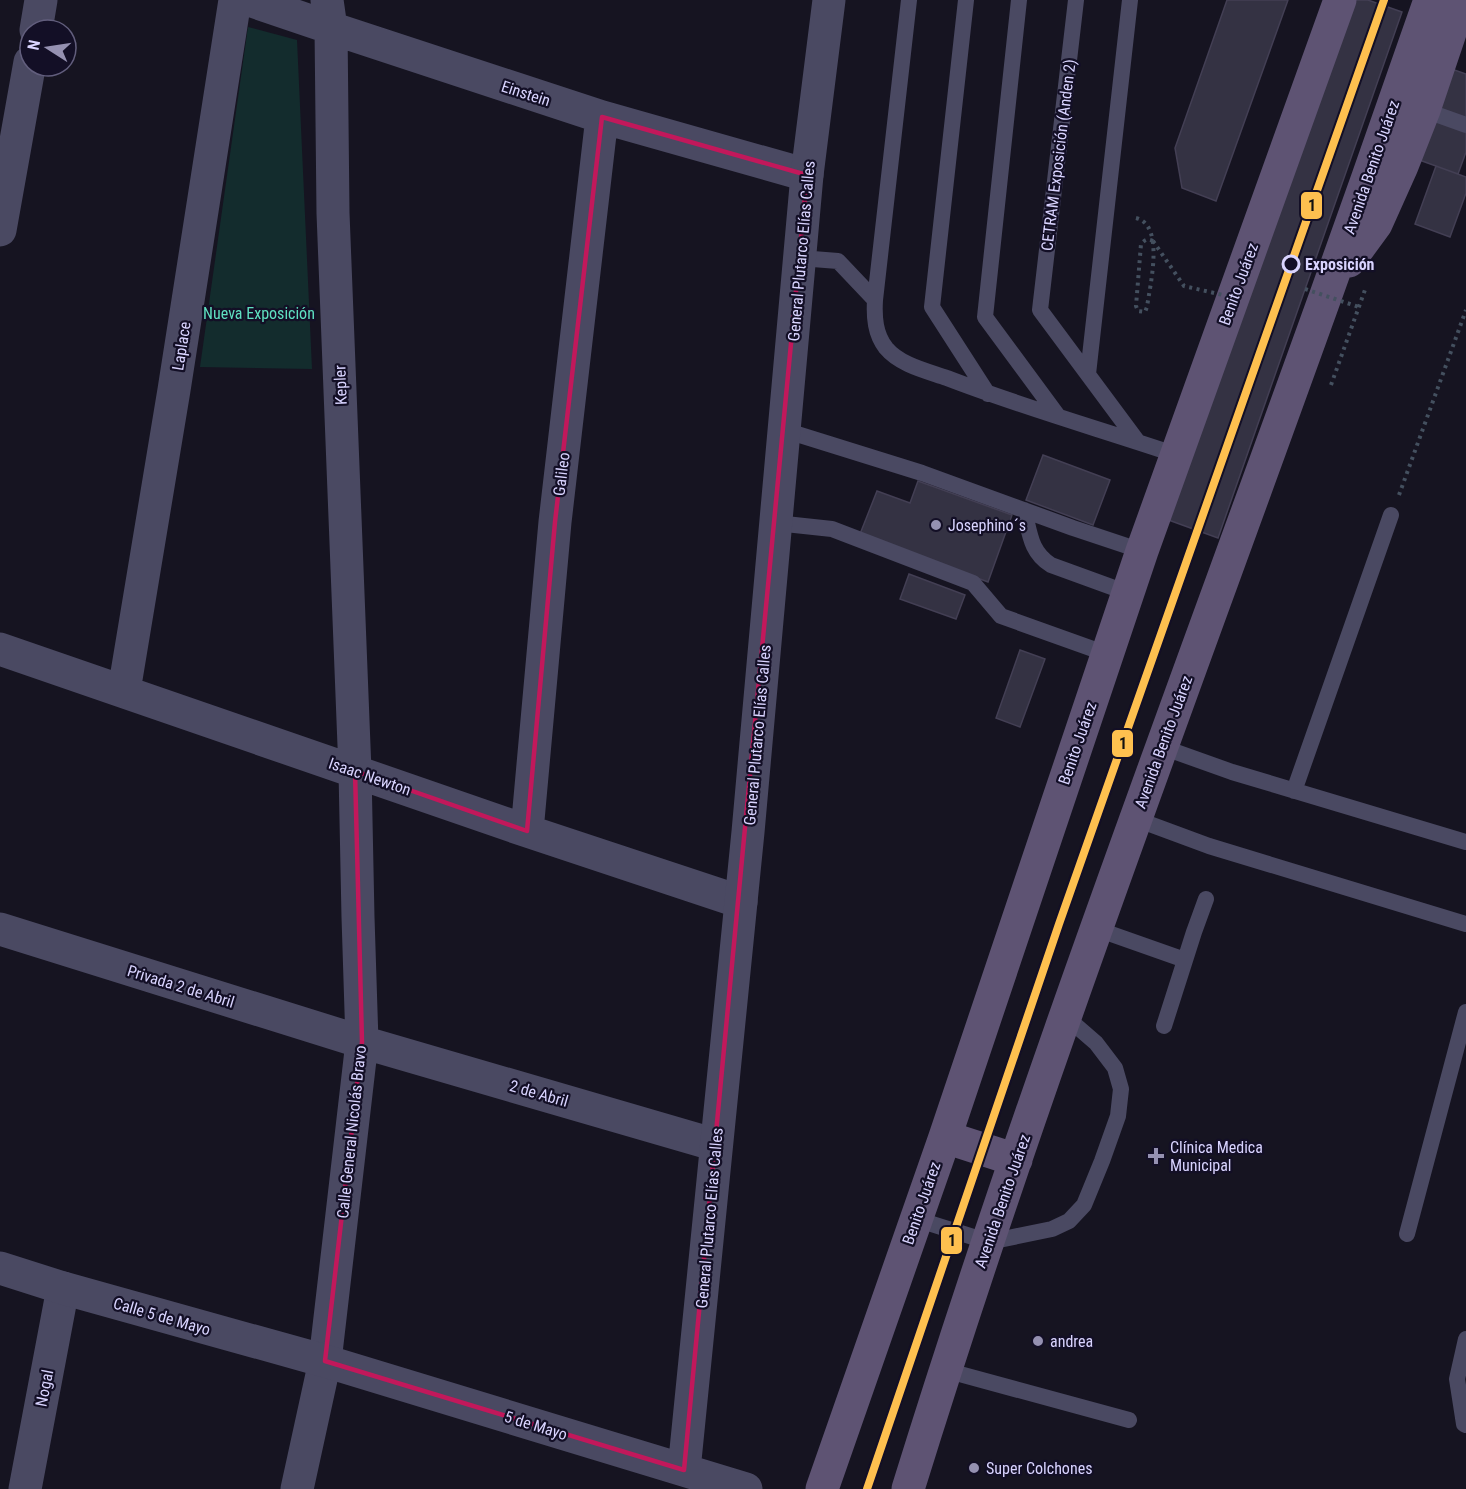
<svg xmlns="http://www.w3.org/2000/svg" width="1466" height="1489" font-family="'Roboto Condensed',sans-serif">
<rect width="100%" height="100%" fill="#161421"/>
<path fill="#132c2d" d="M 248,27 L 297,40 L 312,369 L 200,367 Z"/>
<path fill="#343243" stroke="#433f54" stroke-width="1.5" d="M 1227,0 L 1288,0 L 1216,201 L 1182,188 L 1175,148 Z
M 1345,0 L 1368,0 L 1402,12 L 1218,538 L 1163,518 Z
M 1443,66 L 1466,74 L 1466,152 L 1458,174 L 1411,157 Z
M 1436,166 L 1466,177 L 1466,193 L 1450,237 L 1415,224 Z
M 1043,455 L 1110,480 L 1093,525 L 1026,500 Z
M 918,481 L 1012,515 L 988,582 L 860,534 L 877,491 L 910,503 Z
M 909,574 L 965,595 L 956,619 L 900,599 Z
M 1020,650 L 1045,659 L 1020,727 L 996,718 Z"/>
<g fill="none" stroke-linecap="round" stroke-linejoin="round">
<path stroke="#44505f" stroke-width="4" stroke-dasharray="3 4.5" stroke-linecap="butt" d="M 1136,218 C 1165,225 1150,285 1147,307 L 1145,312 L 1138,311 L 1136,306 L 1141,244 C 1145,240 1147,238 1153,241
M 1331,385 L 1366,287
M 1399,495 L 1466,310"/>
<path stroke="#4a4962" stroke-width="16" d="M 966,0 L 932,307 L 988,394
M 1019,0 L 985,317 L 1058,416
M 1076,0 L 1040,310 L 1138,442
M 1424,110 L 1466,125
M 800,258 L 838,261 L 875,300 C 874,317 875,334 886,348 C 900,365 927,371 947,378 C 1022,407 1100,429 1177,455
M 875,300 L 909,0
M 1088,374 L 1130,0
M 784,430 L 922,473 L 1073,528 L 1142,551
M 1024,510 C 1030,533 1030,552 1051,565 L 1128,593
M 776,523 L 832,529 L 973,583 L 1001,616 L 1107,654
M 1162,747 L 1232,772 L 1466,842
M 1294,791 L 1391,515
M 1136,819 L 1209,846 L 1466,924
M 1097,929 L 1185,960
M 1164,1026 L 1194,932 L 1206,899
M 916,1219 L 989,1242 L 1052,1229 L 1069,1221 L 1084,1205 L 1102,1161 L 1118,1116 L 1121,1089 L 1115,1068 L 1096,1043 L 1066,1017
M 1407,1234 L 1466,1012
M 1466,1339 L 1457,1379 L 1464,1424 L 1466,1425
M 945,1370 L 1129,1420"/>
<path stroke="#4a4962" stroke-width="33" d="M 249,0 L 331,28 L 602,117 L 807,175
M 36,30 L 41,0
M 0,230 L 30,62
M 0,649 L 527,831 L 741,902
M 124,691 L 174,390 L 235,0
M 527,831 L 555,522 L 602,117
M 0,929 L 362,1042 L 716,1145
M 25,1489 L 63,1288
M 297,1489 L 325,1361 L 362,1042 L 358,917 L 355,771 L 333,213 L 331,28 L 327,0"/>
<path stroke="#4a4962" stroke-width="33" d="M 0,1268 L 63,1288 L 325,1361 L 746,1489
M 684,1470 L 748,832 L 807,175 L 829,0"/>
<path stroke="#5e5373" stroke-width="33" d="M 1349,261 L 1376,224 L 1402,166 L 1424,110 L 1461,0
M 945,1137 L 1016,1160
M 822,1489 L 945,1137 L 1142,551 L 1340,0
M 908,1489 C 1033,1085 1184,690 1327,292 C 1362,195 1396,97 1430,0"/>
<path stroke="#44505f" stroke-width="4" stroke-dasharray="3 4.5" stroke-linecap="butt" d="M 1153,241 L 1184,286 L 1240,299
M 1305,289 L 1359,307"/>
<defs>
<path id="metro-1" d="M 867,1489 L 1059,924 L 1384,0"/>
</defs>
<use href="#metro-1" stroke="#130f26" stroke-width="12"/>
<use href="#metro-1" stroke="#fec04f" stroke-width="8"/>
</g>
<path fill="none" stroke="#c2185b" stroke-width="4.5" stroke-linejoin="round" d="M 602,117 L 807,175 L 684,1470 L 325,1361 L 362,1042 L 355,771 L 527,831 L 555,522 Z"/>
<circle fill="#130f26" stroke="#d9d4ff" stroke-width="3" cx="1291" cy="264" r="8"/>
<g fill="#9591b1" stroke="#130f26" stroke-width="2">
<circle cx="936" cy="525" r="6"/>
<path d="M1153 1147h6v6h6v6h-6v6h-6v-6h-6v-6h6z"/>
<circle cx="1038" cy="1341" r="6"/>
<circle cx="974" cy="1468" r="6"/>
</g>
<g text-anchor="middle" stroke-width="4.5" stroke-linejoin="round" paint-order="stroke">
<g font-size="16" fill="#d9d4ff" stroke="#130f26">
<text transform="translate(526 93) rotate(18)" y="6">Einstein</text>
<text transform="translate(1058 155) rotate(-83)" y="6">CETRAM Exposición (Anden 2)</text>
<text transform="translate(1371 167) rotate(-71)" y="6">Avenida Benito Juárez</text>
<text transform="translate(801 251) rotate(-85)" y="6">General Plutarco Elías Calles</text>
<text transform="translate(1238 284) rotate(-70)" y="6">Benito Juárez</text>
<text transform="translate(181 346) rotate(-81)" y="6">Laplace</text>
<text transform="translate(340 385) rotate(-92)" y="6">Kepler</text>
<text transform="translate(561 474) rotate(-83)" y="6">Galileo</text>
<text transform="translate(757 735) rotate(-85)" y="6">General Plutarco Elías Calles</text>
<text transform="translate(1163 742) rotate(-70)" y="6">Avenida Benito Juárez</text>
<text transform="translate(1077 743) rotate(-71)" y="6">Benito Juárez</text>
<text transform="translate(370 776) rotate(19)" y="6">Isaac Newton</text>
<text transform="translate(181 986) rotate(17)" y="6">Privada 2 de Abril</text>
<text transform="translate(539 1093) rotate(16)" y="6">2 de Abril</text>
<text transform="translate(351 1132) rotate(-84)" y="6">Calle General Nicolás Bravo</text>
<text transform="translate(1002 1201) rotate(-71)" y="6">Avenida Benito Juárez</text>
<text transform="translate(921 1203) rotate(-71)" y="6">Benito Juárez</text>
<text transform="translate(709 1218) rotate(-85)" y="6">General Plutarco Elías Calles</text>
<text transform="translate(162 1316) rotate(16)" y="6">Calle 5 de Mayo</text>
<text transform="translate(44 1388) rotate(-79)" y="6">Nogal</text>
<text transform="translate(536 1425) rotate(17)" y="6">5 de Mayo</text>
</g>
<g font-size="16" font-weight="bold" fill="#d9d4ff" stroke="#130f26" text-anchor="start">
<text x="1305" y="270">Exposición</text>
</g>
<g font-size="16" fill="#5fe0c0" stroke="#130f26">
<text x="259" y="319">Nueva Exposición</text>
</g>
<g font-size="16" fill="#d9d4ff" stroke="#130f26" text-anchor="start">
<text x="948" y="531">Josephino´s</text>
<text x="1170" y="1153">Clínica Medica<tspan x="1170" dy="18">Municipal</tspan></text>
<text x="1050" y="1347">andrea</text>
<text x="986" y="1474">Super Colchones</text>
</g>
</g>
<g stroke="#130f26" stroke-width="2">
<rect x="1300" y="191" width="23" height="29" rx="6" fill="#fec04f"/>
<rect x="1111" y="729" width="23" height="29" rx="6" fill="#fec04f"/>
<rect x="940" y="1226" width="23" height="29" rx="6" fill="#fec04f"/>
</g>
<g font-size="16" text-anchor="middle" font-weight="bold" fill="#111">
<text x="1312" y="211">1</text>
<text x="1123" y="749">1</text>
<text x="952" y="1246">1</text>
</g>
<g transform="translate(48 48) rotate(282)"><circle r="28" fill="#130f26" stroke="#625e7d" stroke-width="1.5"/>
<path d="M0-4.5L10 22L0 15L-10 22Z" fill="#9591b1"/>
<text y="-9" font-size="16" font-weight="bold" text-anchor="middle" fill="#d9d4ff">N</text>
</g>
</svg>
